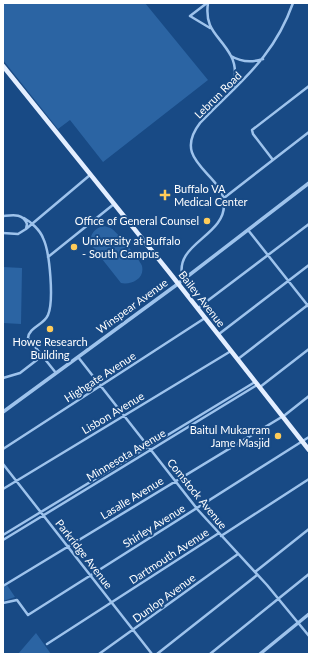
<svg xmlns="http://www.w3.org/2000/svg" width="312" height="657" font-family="Lato,sans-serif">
<rect width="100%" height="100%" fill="#184a85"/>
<path fill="#2b64a3" d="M 3,3 L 145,3 L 208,80 L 103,162 L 70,120 L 58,129 L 3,60 Z
M 103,226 C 107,227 109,227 112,229 C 118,233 140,260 142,266 C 145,279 131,285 121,283 L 91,245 C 89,235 94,229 103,226 Z
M 3,267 L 22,268 L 21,324 L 3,323 Z
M 7,585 L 15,597 L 3,601 L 3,588 Z
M 36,633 L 51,654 L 18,654 Z"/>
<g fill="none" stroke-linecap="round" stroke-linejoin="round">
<path stroke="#9ec3ec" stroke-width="2.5" d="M 208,3 C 204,31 220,35 231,56 C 237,67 235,79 233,90
M 190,16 L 210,28
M 190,16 L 207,3
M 231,56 C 241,62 251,63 263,59
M 273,160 L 253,134 L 252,130 L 309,86
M 224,198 L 309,132
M 3,216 C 13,215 23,213 27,224 L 26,229 L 18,234 L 3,233
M 24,218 C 31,222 40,230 43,238 C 50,252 54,301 48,315 C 44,325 29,327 28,338 L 56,373
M 26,229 L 90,175
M 248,230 L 309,307
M 48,257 L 114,204
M 183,279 C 172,243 226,237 224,203 C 223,173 170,162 200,123 C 239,82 273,59 293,3
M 198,308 L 309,224
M 219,334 L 309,265
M 78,357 L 198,510 L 267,585 L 309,636
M 238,359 L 309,304
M 3,378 L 20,373 L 42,356
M 260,387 L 309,349
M 3,449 L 205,318
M 3,464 L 152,654
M 3,489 L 231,351
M 3,535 L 255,382
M 221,536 L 309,479
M 3,540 L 257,385
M 255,572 L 309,529
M 3,586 L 285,415 L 309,396
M 3,603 L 17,600 L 28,615 L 309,437
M 47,644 L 219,533
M 99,654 L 238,554
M 157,654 L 257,575
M 210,654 L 309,574"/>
<path stroke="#9ec3ec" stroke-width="3.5" d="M 3,412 L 175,286 L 309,183
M 260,654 L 309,614"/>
<path stroke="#e3eeff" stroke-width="4.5" d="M 3,66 L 169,272 L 309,450"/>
</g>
<g fill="#ffcc59" stroke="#184a85" stroke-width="1.5">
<path d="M163 189h4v4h4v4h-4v4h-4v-4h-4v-4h4z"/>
<circle cx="207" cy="221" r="4"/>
<circle cx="74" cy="247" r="4"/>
<circle cx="50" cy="329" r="4"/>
<circle cx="278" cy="436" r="4"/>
</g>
<g text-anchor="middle" stroke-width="4" stroke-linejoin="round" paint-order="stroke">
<g font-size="11" fill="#fff" stroke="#184a85">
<text transform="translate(218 95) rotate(-45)" y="4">Lebrun Road</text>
<text transform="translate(202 299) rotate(52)" y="4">Bailey Avenue</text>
<text transform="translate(132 306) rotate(-36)" y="4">Winspear Avenue</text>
<text transform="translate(100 377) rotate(-33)" y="4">Highgate Avenue</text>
<text transform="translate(113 413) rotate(-31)" y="4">Lisbon Avenue</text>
<text transform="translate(126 455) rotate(-31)" y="4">Minnesota Avenue</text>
<text transform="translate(197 494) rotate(51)" y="4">Comstock Avenue</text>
<text transform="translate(132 498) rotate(-31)" y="4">Lasalle Avenue</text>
<text transform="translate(154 526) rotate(-32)" y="4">Shirley Avenue</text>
<text transform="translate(84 554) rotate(52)" y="4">Parkridge Avenue</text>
<text transform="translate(169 556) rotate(-33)" y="4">Dartmouth Avenue</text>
<text transform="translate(164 598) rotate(-36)" y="4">Dunlop Avenue</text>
</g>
<g font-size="11" fill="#fff" stroke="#184a85" text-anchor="start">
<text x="174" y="193">Buffalo VA<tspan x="174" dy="13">Medical Center</tspan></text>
<text x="199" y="225" text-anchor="end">Office of General Counsel</text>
<text x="82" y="245">University at Buffalo<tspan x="82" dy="13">- South Campus</tspan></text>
<text x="50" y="346" text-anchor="middle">Howe Research<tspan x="50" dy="13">Building</tspan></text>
<text x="270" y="434" text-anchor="end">Baitul Mukarram<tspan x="270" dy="13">Jame Masjid</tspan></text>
</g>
</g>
<rect width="312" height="657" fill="none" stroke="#ffffff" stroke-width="8"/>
</svg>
